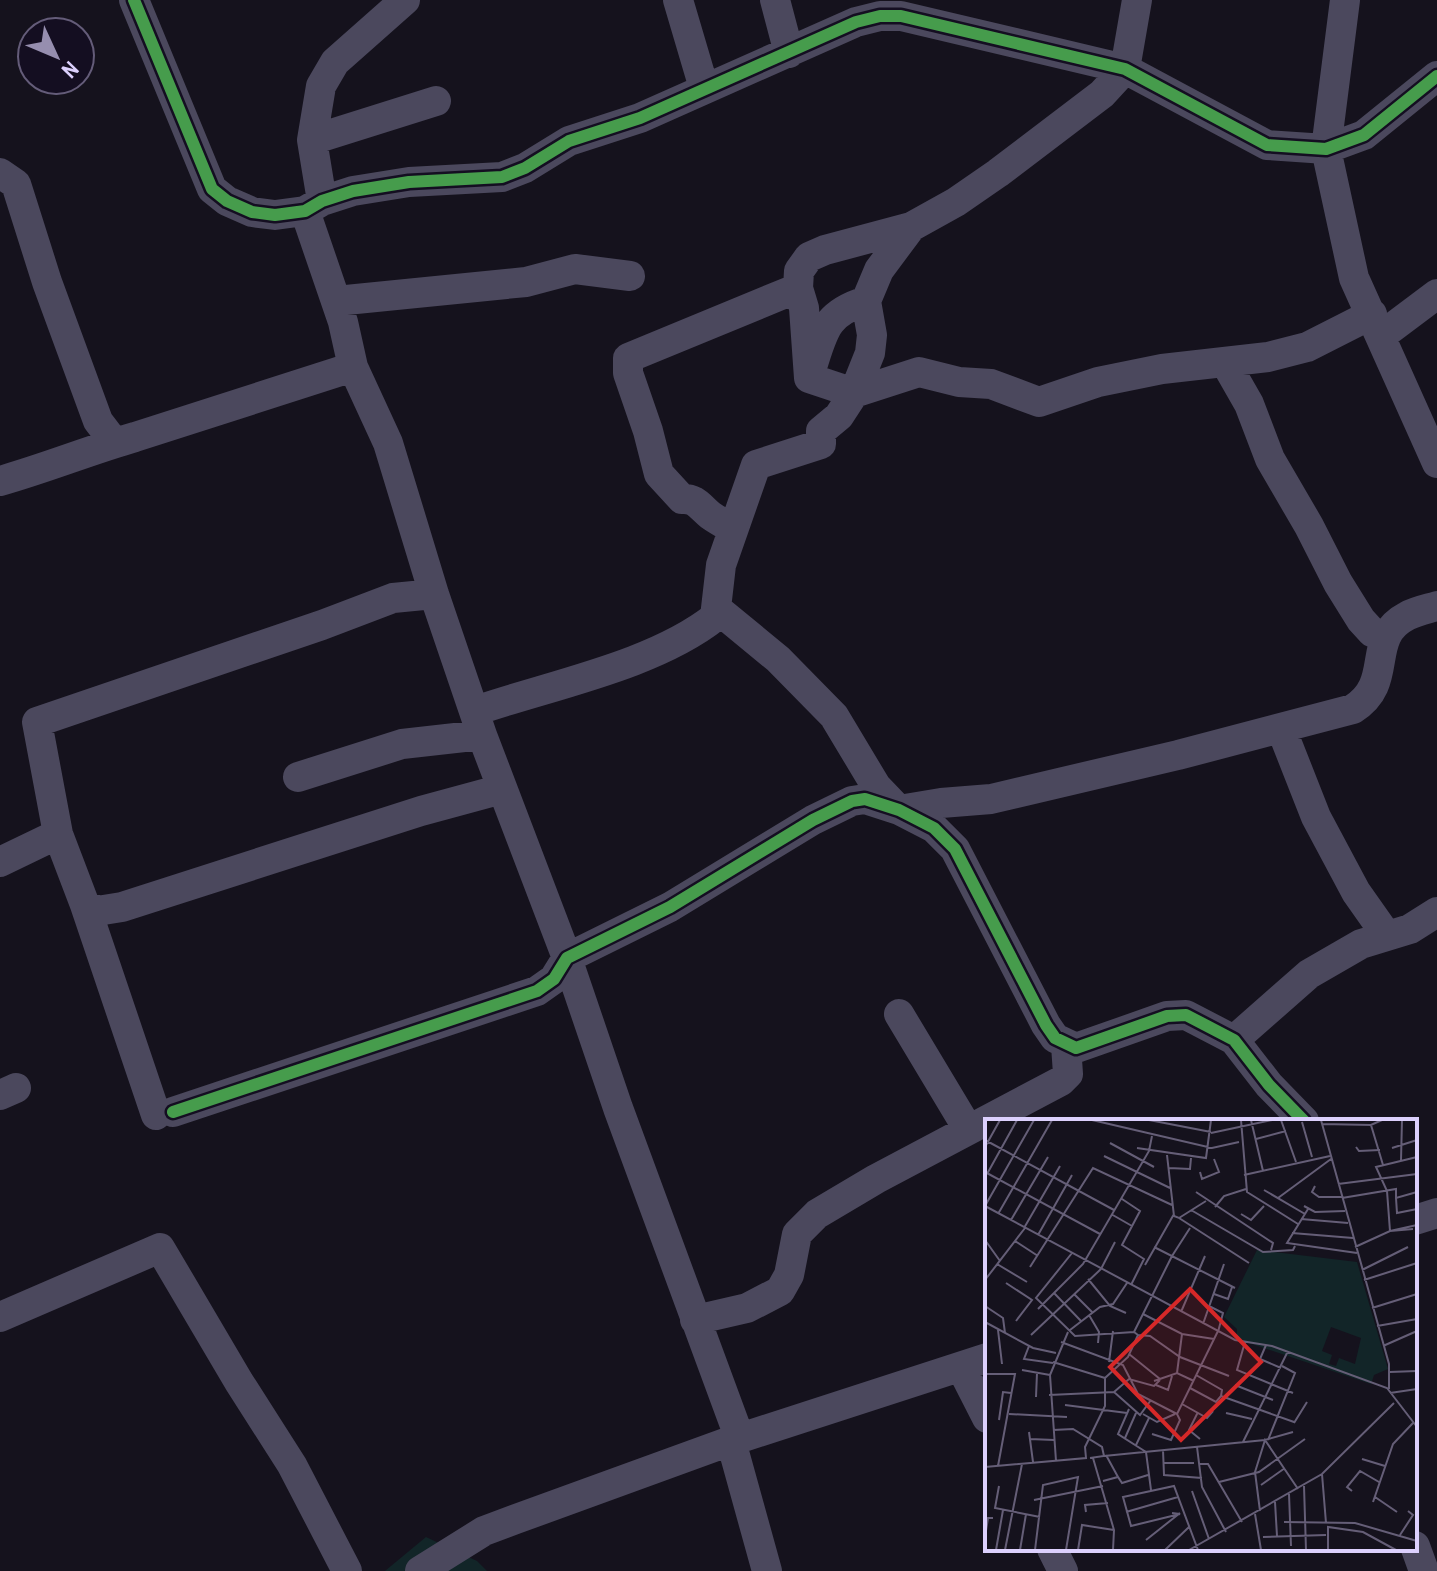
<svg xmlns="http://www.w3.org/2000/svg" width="1437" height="1571" font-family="'Archivo Narrow',sans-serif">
<rect width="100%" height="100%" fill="#15121d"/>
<path fill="#122528" d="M 426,1537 L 477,1561 L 487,1571 L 385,1571 Z"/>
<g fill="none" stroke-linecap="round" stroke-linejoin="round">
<path stroke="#4b485d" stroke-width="30" d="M 134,0 L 212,189 L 227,201 L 252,212 L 275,215 L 305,211 L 322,201 L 353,191 L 409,182 L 502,177 L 525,168 L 569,141 L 640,118 L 856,22 L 880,16 L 901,16 L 1125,69 L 1267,145 L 1326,149 L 1364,135 L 1437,76
M 678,0 L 704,88
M 775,0 L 789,53
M 1345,0 L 1326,149 L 1354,278 L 1437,463
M 312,140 L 436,101
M 0,173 L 16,184 L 47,282 L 98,421 L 114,442
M 322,201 L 312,140 L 321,86 L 335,62 L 405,0
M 305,211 L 343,322 L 353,367 L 388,443 L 434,594 L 482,735 L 567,958 L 618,1108 L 740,1439
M 336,301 L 526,282 L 575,269 L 630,276
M 1381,336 L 1437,294
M 1225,362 L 1249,404 L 1270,459 L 1309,526 L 1338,583 L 1361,620 L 1372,632 L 1386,637
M 813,364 C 824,329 827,313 866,301
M 809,378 L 854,393 L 919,372 L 959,382 L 991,384 L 1039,402 L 1098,382 L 1162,369 L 1268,357 L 1307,347 L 1372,314
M 809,378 L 804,308 L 798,288 L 799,271 L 809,257 L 825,250 L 911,227 L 956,202 L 998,173 L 1102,94 L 1125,69 L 1137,0
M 0,481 C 46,468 90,450 135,437 L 353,367
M 733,529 C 726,525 717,520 710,515 C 700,507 696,498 682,499 L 659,474 L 648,431 L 628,373 L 628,358 L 798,288
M 434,594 L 393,598 L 322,625 L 37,722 L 58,834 L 85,905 L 97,911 L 122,907 L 421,811 L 502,789
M 716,608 L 778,659 L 834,716 L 876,786 L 898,809
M 475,711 C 550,685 653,666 715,617 L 721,565 L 756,465 L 821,444 L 821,431 L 839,416 L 854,393 L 870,353 L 872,335 L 866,301 L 879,270 L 911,227
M 1281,728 L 1316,817 L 1356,892 L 1387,936
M 298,777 L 402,744 L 482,735
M 899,810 L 941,803 L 991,799 L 1178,755 L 1353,709 C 1396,682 1364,638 1407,616 C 1416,611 1427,609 1437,606
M 0,862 L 58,834
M 85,905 L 156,1115
M 899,1014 L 968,1129
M 1234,1040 L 1309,974 L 1361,944 L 1410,929 L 1437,912
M 0,1095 L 16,1088
M 173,1112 L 537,991 L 554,979 L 567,958 L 670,907 L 813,820 L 852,801 L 865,799 L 899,810 L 934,828 L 955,849 L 1046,1025 L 1055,1038 L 1076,1048 L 1167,1016 L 1186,1015 L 1234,1040 L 1269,1085 L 1304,1121
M 1415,1220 L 1437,1213
M 0,1317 L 160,1248 L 239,1382 L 292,1465 L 347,1571
M 695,1320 L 747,1308 L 780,1291 L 789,1275 L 797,1234 L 817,1214 L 876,1179 L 1061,1081 L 1068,1074 L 1066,1045
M 961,1367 L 987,1418
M 731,1441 L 767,1571
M 1415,1546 L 1424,1571
M 1052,1549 L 1063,1571
M 420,1571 L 484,1531 L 516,1519 L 725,1443 L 987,1358"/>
<defs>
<path id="cycleway" d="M 134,0 L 212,189 L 227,201 L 252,212 L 275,215 L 305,211 L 322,201 L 353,191 L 409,182 L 502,177 L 525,168 L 569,141 L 640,118 L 856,22 L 880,16 L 901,16 L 1125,69 L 1267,145 L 1326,149 L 1364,135 L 1437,76
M 173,1112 L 537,991 L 554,979 L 567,958 L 670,907 L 813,820 L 852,801 L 865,799 L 899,810 L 934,828 L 955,849 L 1046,1025 L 1055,1038 L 1076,1048 L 1167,1016 L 1186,1015 L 1234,1040 L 1269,1085 L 1304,1121"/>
</defs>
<use href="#cycleway" stroke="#140e21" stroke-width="17"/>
<use href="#cycleway" stroke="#469c4c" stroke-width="12"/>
</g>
<g transform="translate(985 1119)">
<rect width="432" height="432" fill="#15121d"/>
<path d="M 272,131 L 372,143 L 403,250 L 389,256 L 386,265 L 252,220 L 252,210 L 239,198 ZM 346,208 L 376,219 L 370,245 L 354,239 L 351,247 L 344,245 L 347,236 L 337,232 Z" fill="#122528" fill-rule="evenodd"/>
<path fill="none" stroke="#655e77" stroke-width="2" d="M 107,1 L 227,29 L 254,23M 164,1 L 226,13M 256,1 L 262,73 L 313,105M 266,1 L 278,52M 296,1 L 311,43M 336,1 L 404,245 L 404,270M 317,3 L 327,38M 337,5 L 386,6 L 397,1M 386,6 L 398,46M 226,14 L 287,1M 271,20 L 301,12M 0,21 L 129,91M 125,24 L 169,48M 0,28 L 15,1M 371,28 L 374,32 L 395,31M 152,29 L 221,39 L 226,1M 407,29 L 432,21M 182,36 L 189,97 L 194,99 L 221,82M 119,37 L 185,69M 432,38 L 391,48 L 402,72 L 405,112 L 432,106M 416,41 L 417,1M 184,49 L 205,50 L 206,39M 0,53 L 115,115M 215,53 L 217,60 L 234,53 L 229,40M 2,55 L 32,1M 259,56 L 345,37M 353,65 L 432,55M 330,67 L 327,73 L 334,78 L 357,78M 279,71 L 320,95M 211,73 L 288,124 L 286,131M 293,79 L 346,40M 357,79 L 411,70 L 411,79 L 432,73M 411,79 L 412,94 L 432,90M 137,80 L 155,92 L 137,126 L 159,140 L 146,166M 0,87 L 250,221 L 287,227 L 402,269 L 432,308M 0,87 L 49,1M 319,87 L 330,93 L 360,92M 230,88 L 239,77 L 261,70M 323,90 L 302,124 L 372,134M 206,91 L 278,133 L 308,131 L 310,127M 13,95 L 67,1M 126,95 L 147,107M 256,95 L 266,101 L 279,87M 194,99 L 264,144M 316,100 L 363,104M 26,101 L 63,38M 39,109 L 75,47M 307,114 L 368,119M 53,116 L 87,56M 0,121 L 15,142M 30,122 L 53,137M 169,128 L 250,169M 370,128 L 405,112 L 428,110M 87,134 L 51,179 L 90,217 L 149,213M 187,137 L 205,109M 12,145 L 42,163M 160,146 L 189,95M 45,148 L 108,49 L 187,86M 377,151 L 423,128M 103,160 L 125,187 L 141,194M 0,161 L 40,109M 379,161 L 432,144M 21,164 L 47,181 L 31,202M 69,174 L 96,202M 89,175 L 107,193M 229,175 L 243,180 L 247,168M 0,187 L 18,199 L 20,214M 224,187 L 238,194 L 233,213M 387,189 L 432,175M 53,190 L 98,145 L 164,32 L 167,17M 196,193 L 220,137M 158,195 L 197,215 L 229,220M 104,196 L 114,213 L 113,224M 0,203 L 48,229 L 71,234M 218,205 L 239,145M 392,207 L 432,200M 13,211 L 17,245M 85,211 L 115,188 L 128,185 L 142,164M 46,216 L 116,150 L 130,123M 153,216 L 165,217 L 195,238 L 244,257M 76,223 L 138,246 L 153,275 L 192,295M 260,223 L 252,251 L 308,274M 281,226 L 275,240 L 296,249M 44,227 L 39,240 L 68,244M 398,227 L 432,212M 144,235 L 175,260M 68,243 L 120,259M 124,243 L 128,212M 37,251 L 65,256M 405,253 L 432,252M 192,254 L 197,215M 0,255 L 30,255 L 13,347M 169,262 L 192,254 L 209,262M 171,266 L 183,271 L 187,257M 250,266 L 288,281M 205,269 L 231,283 L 236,277 L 237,271 L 211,256M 129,273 L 155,296 L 166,281M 405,274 L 432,270M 64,276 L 129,273 L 144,260 L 169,267 L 175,261M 236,277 L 309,303M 51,278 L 52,254M 197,285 L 222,299 L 228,292M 80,286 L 142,294M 144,290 L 133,315 L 161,333 L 166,371M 213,293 L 204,311 L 215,320M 241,294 L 267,300M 24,295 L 82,298M 158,295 L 172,303 L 190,295M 14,301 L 18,273 L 26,274M 309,304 L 322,283M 68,311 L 88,310 L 117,328 L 119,337 L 105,339M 44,313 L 48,343M 167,315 L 186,321 L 195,301 L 192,295 L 233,212M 140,319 L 151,294M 45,320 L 69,321M 283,321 L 310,254 L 297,247M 258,323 L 303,232M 151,326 L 164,299M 212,328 L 217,368 L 241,413M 178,331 L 179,356 L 217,359M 121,336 L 133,358M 119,337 L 280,321 L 308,313M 108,339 L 129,411 L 128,431M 377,340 L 400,347M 71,342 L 65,256 L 83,213M 178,344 L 209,344M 214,345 L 223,345 L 257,403M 0,348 L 101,339 L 100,328 L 120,287 L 120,259 L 143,238 L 153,216 L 149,213 L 187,137M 337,355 L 341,404M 118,362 L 133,358 L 137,364 L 163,356M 234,363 L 274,353 L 320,320M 276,366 L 300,349M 14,367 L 10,389 L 55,398M 319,367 L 321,431M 207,372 L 224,420M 367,372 L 362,368 L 375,352 L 394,363M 304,375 L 306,427M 390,378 L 412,393M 49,381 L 118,367M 290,383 L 292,417M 388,383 L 408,325 L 428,304M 275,392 L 270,353 L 280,321 L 313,370M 101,393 L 100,386 L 123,384M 141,393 L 193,378M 187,394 L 195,395 L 146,407 L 138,378 L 189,367 L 213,431M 270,395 L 276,431M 299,403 L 370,404 L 432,422M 415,416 L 428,396 L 423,392M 0,418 L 3,399 L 8,399M 278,418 L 341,416M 161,421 L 195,394M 11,431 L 18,391M 20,431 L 37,345M 35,431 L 41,395M 50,431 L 58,366 L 93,358 L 81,431M 93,431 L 97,406 L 129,411M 180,431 L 204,408M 204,431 L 337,355 L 409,284M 343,431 L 343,408 L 378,413 L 411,431"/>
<path fill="#d62828" fill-opacity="0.15" stroke="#d62828" stroke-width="4" d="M 205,170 L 276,243 L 196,321 L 125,248 Z"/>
<rect width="432" height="432" fill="none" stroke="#dcd0fd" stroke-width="4"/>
</g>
<g transform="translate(56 56) rotate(134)"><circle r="38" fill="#140e21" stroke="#645c79" stroke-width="2"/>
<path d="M0-6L14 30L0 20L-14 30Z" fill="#968eaf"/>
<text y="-12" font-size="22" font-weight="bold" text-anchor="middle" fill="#dcd0fd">N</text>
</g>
</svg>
